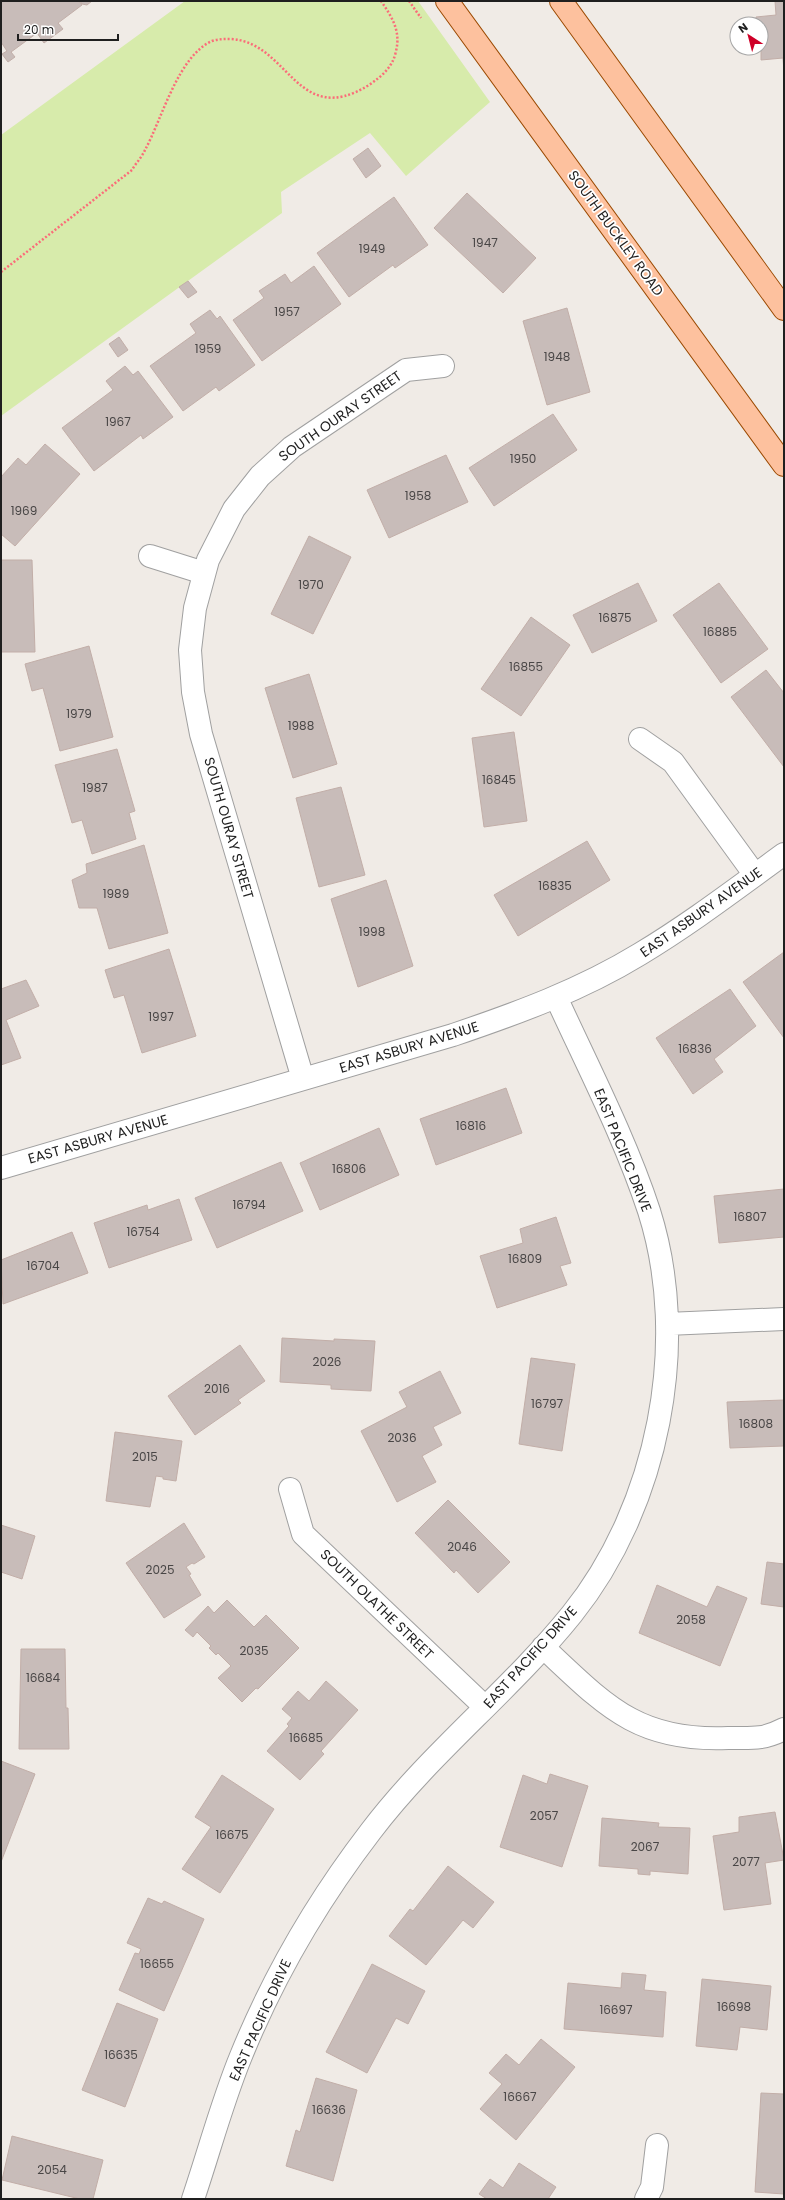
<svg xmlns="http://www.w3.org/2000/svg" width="785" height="2200" font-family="Poppins,sans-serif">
<rect width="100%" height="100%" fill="#f0ebe6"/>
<path fill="#d7ebab" d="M 185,1 L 418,1 L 490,102 L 406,176 L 370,133 L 281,192 L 282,213 L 1,416 L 1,135 Z"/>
<path fill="#c8bcb9" stroke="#c2aea8" d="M 1,1 L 79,1 L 82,5 L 58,23 L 63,29 L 44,43 L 37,33 L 11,52 L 15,57 L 8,62 L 2,54 L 7,51 L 1,42 Z
M 80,1 L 92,1 L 87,5 L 82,4 Z
M 775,1 L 784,1 L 784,72 L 783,58 L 761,60 L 761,24 L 757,24 L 756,17 L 776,15 Z
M 368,148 L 381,166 L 366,178 L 353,159 Z
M 467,193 L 536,258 L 503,293 L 434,228 Z
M 394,197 L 428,245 L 395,268 L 393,265 L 349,297 L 317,253 Z
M 314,266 L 341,304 L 262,361 L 233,320 L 264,298 L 259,291 L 285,274 L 291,283 Z
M 188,281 L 197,292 L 188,298 L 179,287 Z
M 567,308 L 590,392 L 547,405 L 523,321 Z
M 210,310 L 217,319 L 220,316 L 255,365 L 219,391 L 216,387 L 183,411 L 150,366 L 196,333 L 190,324 Z
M 119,337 L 128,350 L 118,357 L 109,344 Z
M 125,366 L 133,375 L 138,371 L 173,417 L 143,439 L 141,435 L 94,471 L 62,428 L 113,390 L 106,381 Z
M 553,414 L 577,450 L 494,506 L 469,468 Z
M 45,444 L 80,474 L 15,546 L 1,534 L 1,477 L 18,458 L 26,465 Z
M 446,455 L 468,502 L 389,538 L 367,490 Z
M 309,536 L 351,557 L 313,634 L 271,614 Z
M 1,560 L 32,560 L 35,652 L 1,652 Z
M 638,583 L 657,621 L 592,653 L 573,615 Z
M 719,583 L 768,649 L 721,683 L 673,615 Z
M 531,617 L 570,645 L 521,716 L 481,689 Z
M 89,646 L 113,737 L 60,751 L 43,688 L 32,691 L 25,664 Z
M 766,670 L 784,693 L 784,767 L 731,697 Z
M 309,674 L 337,764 L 293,778 L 265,688 Z
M 514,732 L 527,821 L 484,827 L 472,738 Z
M 117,749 L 135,811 L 129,813 L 136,839 L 92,854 L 82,820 L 72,823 L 55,765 Z
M 341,787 L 365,875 L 319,887 L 296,798 Z
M 587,841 L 610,880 L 518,936 L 494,895 Z
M 144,845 L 168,933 L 109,949 L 97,908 L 79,908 L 72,880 L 87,873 L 86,864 Z
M 386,880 L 413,966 L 358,987 L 331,899 Z
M 169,949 L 196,1036 L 142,1053 L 124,995 L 114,998 L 105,970 Z
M 784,952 L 784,1038 L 743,982 Z
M 26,980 L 39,1006 L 6,1020 L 21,1058 L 1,1065 L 1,989 Z
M 730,989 L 756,1026 L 714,1059 L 723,1072 L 693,1094 L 656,1038 Z
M 506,1088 L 522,1133 L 436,1165 L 420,1119 Z
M 379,1128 L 399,1175 L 320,1210 L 300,1163 Z
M 281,1162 L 303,1211 L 217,1248 L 195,1198 Z
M 784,1189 L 784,1237 L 719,1243 L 714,1196 Z
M 179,1199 L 192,1240 L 109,1268 L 94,1223 L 147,1205 L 148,1210 Z
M 556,1217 L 571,1263 L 560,1266 L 567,1285 L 497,1308 L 480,1256 L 523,1243 L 520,1229 Z
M 72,1232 L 88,1273 L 3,1304 L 1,1260 Z
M 282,1338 L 334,1341 L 334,1339 L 375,1341 L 371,1391 L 331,1389 L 331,1385 L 280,1382 Z
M 240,1345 L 265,1381 L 238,1400 L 241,1403 L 195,1435 L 168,1396 Z
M 531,1358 L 575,1364 L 562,1451 L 519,1444 Z
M 440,1371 L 461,1413 L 433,1427 L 442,1445 L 422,1456 L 436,1482 L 397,1502 L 361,1431 L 407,1407 L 399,1392 Z
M 784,1400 L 784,1446 L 730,1448 L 727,1402 Z
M 115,1432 L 182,1441 L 176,1481 L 163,1479 L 163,1477 L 156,1476 L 150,1507 L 106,1501 Z
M 448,1500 L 510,1562 L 478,1593 L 456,1570 L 454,1573 L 415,1533 Z
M 184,1523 L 205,1557 L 194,1564 L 192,1563 L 186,1567 L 191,1574 L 189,1575 L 201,1595 L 164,1618 L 126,1563 Z
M 1,1525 L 35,1536 L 22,1579 L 1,1572 Z
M 767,1562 L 784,1564 L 784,1607 L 761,1604 Z
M 657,1585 L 707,1607 L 717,1586 L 747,1598 L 720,1666 L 639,1633 Z
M 227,1600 L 254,1627 L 266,1615 L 299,1648 L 258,1689 L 256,1688 L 242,1702 L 218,1678 L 231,1666 L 218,1653 L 216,1655 L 209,1648 L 211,1646 L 197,1632 L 193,1637 L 185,1630 L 208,1606 L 214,1613 Z
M 21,1649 L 65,1649 L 66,1708 L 68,1708 L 69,1749 L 19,1749 Z
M 326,1681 L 358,1710 L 321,1751 L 324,1754 L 300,1780 L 267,1751 L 289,1726 L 287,1724 L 292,1718 L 282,1709 L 298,1691 L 309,1701 Z
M 1,1761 L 35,1774 L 1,1862 Z
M 550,1774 L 588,1786 L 562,1867 L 500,1847 L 523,1775 L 547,1784 Z
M 222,1775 L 274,1809 L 220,1893 L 182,1869 L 211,1827 L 195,1817 Z
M 775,1812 L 784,1860 L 765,1863 L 771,1904 L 724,1910 L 713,1836 L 739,1832 L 739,1817 Z
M 602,1818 L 659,1823 L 658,1827 L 690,1828 L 688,1874 L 650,1871 L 650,1875 L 638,1874 L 638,1869 L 599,1866 Z
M 448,1866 L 494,1902 L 473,1928 L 463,1920 L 426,1965 L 389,1936 L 410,1909 L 413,1911 Z
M 148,1898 L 162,1904 L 164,1901 L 204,1919 L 164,2011 L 119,1990 L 135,1953 L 139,1954 L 141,1949 L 127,1943 Z
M 372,1964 L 425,1991 L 408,2024 L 396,2018 L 367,2073 L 326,2052 Z
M 622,1973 L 646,1975 L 644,1990 L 666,1992 L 663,2037 L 564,2029 L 568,1983 L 621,1988 Z
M 702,1979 L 771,1986 L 767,2030 L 740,2027 L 737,2050 L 696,2046 Z
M 117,2003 L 158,2019 L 125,2107 L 82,2090 Z
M 541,2039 L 575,2067 L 516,2140 L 480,2109 L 502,2084 L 489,2073 L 506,2054 L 519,2065 Z
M 316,2078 L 357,2090 L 333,2181 L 286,2166 L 296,2130 L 300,2132 Z
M 761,2093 L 784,2094 L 784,2194 L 755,2192 Z
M 12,2136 L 103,2160 L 93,2199 L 80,2199 L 2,2180 Z
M 519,2163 L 556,2187 L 548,2199 L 487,2199 L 479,2194 L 490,2179 L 503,2188 Z"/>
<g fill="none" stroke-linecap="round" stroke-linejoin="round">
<defs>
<path id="minor" d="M 150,556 L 204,573
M 640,739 L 673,762 L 755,875
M 303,1079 L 201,734 L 193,692 L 190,650 L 195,608 L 208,560 L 234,509 L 260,476 L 292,447 L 406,370 L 443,366
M 1,1168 L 453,1035 C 518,1013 581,990 640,954 C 690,924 737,888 784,854
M 667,1324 L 784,1319
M 290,1489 L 303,1534 L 485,1707
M 543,1647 C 605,1705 637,1742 728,1738 C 751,1738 763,1740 784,1729
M 193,2199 C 209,2152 222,2102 241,2056 C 274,1975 318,1900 371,1831 C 431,1752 510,1691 572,1614 C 658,1507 691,1343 649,1211 C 625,1138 588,1067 556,997
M 646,2199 L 652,2187 L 657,2145"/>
<path id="major" d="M 447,1 L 784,465
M 561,1 L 784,309"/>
</defs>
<use href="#minor" stroke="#a0a0a0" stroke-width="24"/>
<use href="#major" stroke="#9b4900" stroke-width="24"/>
<path stroke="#fb6c79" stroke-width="2.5" stroke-dasharray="2 2" stroke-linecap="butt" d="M 409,1 L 421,18
M 1,272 L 132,170 C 136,163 142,157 145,150 C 162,119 178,56 212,41 C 218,39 224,39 230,39 C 289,41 296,130 369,85 C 382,76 393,67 396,51 C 401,31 392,17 381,1"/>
<use href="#minor" stroke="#fff" stroke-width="22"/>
<use href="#major" stroke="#fdc19e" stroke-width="22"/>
</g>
<g text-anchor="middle" stroke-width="3.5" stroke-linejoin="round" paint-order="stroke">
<g font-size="12" fill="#494646">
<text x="485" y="247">1947</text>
<text x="372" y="253">1949</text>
<text x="287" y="316">1957</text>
<text x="208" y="353">1959</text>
<text x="557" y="361">1948</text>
<text x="118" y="426">1967</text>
<text x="523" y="463">1950</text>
<text x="418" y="500">1958</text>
<text x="24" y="515">1969</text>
<text x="311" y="589">1970</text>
<text x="615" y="622">16875</text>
<text x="720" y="636">16885</text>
<text x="526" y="671">16855</text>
<text x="79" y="718">1979</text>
<text x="301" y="730">1988</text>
<text x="499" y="784">16845</text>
<text x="95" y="792">1987</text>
<text x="555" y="890">16835</text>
<text x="116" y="898">1989</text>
<text x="372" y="936">1998</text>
<text x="161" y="1021">1997</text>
<text x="695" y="1053">16836</text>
<text x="471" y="1130">16816</text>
<text x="349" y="1173">16806</text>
<text x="249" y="1209">16794</text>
<text x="750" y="1221">16807</text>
<text x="143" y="1236">16754</text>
<text x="525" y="1263">16809</text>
<text x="43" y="1270">16704</text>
<text x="327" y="1366">2026</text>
<text x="217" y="1393">2016</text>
<text x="547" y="1408">16797</text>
<text x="756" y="1428">16808</text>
<text x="402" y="1442">2036</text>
<text x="145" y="1461">2015</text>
<text x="462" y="1551">2046</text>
<text x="160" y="1574">2025</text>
<text x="691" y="1624">2058</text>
<text x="254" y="1655">2035</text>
<text x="43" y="1682">16684</text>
<text x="306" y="1742">16685</text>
<text x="544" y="1820">2057</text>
<text x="232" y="1839">16675</text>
<text x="645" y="1851">2067</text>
<text x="746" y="1866">2077</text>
<text x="157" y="1968">16655</text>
<text x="734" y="2011">16698</text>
<text x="616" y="2014">16697</text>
<text x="121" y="2059">16635</text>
<text x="520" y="2101">16667</text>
<text x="329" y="2114">16636</text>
<text x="52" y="2174">2054</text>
</g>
<g font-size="14" fill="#1f1f1f" stroke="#fff">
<text transform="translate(616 233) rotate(54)" y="5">SOUTH BUCKLEY ROAD</text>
<text transform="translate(340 416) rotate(-35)" y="5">SOUTH OURAY STREET</text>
<text transform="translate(229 828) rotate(74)" y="5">SOUTH OURAY STREET</text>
<text transform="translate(701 912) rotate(-35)" y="5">EAST ASBURY AVENUE</text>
<text transform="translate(409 1047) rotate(-17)" y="5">EAST ASBURY AVENUE</text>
<text transform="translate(98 1139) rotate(-16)" y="5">EAST ASBURY AVENUE</text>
<text transform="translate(623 1150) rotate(68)" y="5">EAST PACIFIC DRIVE</text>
<text transform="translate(377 1604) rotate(44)" y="5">SOUTH OLATHE STREET</text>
<text transform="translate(530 1657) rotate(-48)" y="5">EAST PACIFIC DRIVE</text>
<text transform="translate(260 2020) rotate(-66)" y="5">EAST PACIFIC DRIVE</text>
</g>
</g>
<rect width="785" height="2200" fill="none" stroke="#1f1f1f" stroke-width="4"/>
<g transform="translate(749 36) rotate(324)"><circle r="19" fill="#ffffff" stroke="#a5a5a5"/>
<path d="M0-3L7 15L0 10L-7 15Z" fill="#cf0028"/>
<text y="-6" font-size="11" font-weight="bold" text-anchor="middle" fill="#1f1f1f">N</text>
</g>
<path d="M18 34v6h100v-6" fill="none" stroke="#1f1f1f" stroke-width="2"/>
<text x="24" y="34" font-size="12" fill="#1f1f1f" stroke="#ffffff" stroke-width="3" paint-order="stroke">20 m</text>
</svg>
